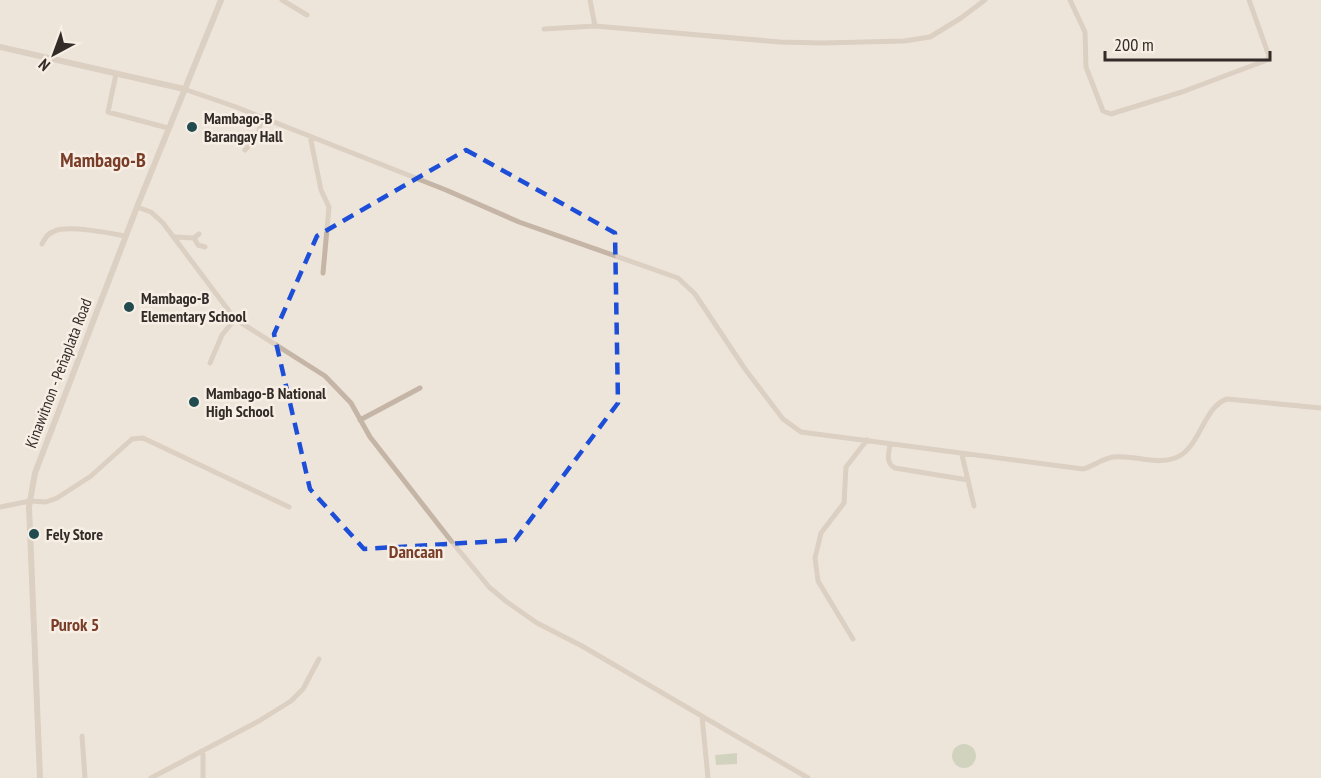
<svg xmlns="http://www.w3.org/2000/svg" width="1321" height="778" font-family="'PT Sans Narrow',sans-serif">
<rect width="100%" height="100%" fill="#eee5da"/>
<path fill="#b0bc9c" d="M952 756a12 12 0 1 1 24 0a12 12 0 1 1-24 0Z
M 737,753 L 737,764 L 716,765 L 715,755 Z"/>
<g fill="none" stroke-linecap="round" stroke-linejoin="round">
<path stroke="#c5b5a7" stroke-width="5" d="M 282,0 L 307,15
M 590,0 L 595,26
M 1070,0 L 1085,32 L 1086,67 L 1103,111 L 1111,114 L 1182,92 L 1267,60 L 1269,56 L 1249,0
M 544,29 L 595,26 L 780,42 L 822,43 L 904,41 L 930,37 L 961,18 L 985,0
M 116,74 L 108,112 L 168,128
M 184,89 L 236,107 L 446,190 L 519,222 L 678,278 L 695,294 L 745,369 L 783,419 L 801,432 L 1083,469 C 1093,466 1102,459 1113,457 C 1134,454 1161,468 1181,455 C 1201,442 1205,406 1227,399 L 1321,408
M 310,136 L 321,190 L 329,207 L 323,273
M 245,150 L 258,135 L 262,117
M 137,207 L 151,212 L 163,223 L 235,319 L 325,376 L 351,403 L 370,437 L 452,542 L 489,587 L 507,602 L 537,623 L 582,646 L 808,778
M 175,237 L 194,238 L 199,234
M 194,238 L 198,245 L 205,247
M 42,244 C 45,238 48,233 55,231 C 67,225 111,233 125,236
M 210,363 L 222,335 L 235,319
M 360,420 L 420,388
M 890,444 C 889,453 885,463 895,468 L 968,480
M 962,455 L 974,506
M 0,507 L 30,501 L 46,502 L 57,498 L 91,476 L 132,439 L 143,438 L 289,507
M 853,639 L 818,581 L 815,558 L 821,533 L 844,503 L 846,467 L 867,440
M 702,716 L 708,778
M 82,736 L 85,778
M 203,751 L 203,778
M 151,778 L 259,721 L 291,701 L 303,689 L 319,659"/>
<path stroke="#c5b5a7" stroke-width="6" d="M 0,47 L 184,89
M 40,778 L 30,530 L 29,507 L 35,473 L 137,207 L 221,0"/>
</g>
<path d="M0 0H1321V778H0ZM 466,150 L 615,233 L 618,403 L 515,540 L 364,549 L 310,489 L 274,334 L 317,236 Z" fill="#eee5da" fill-opacity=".55" fill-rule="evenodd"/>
<path fill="none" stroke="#1d4ed8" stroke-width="4.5" stroke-dasharray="12 8" stroke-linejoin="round" d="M 466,150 L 615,233 L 618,403 L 515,540 L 364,549 L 310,489 L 274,334 L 317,236 Z"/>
<g fill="#214b4f" stroke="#f7efe5" stroke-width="2">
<circle cx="192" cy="127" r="6"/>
<circle cx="129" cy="307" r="6"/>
<circle cx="194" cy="402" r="6"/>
<circle cx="34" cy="534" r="6"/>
</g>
<g text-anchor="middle" stroke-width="5" stroke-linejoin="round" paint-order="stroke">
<g font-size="16" font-weight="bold" fill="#322b27" stroke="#f7efe5" text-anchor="start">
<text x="204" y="124">Mambago-B<tspan x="204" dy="18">Barangay Hall</tspan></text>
<text x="141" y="304">Mambago-B<tspan x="141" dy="18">Elementary School</tspan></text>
<text x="206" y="399">Mambago-B National<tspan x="206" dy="18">High School</tspan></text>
<text x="46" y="540">Fely Store</text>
</g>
<g font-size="16" fill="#322b27" stroke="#f7efe5">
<text transform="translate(58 373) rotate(-69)" y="6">Kinawitnon - Peñaplata Road</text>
</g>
<g font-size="18" font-weight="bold" fill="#793d28" stroke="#f7efe5">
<text x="416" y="558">Dancaan</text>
<text x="75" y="631">Purok 5</text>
</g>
<g font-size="20" font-weight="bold" fill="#793d28" stroke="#f7efe5">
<text x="103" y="167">Mambago-B</text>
</g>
</g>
<g transform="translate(54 54) rotate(221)" stroke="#f7efe5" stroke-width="4.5" paint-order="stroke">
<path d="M0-4.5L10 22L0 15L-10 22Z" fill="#322b27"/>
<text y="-9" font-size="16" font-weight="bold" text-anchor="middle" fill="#322b27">N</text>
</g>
<path d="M1105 51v9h165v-9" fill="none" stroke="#322b27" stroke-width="3"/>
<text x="1114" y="51" font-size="18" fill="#322b27" stroke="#f7efe5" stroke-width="4.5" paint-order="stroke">200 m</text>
</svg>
